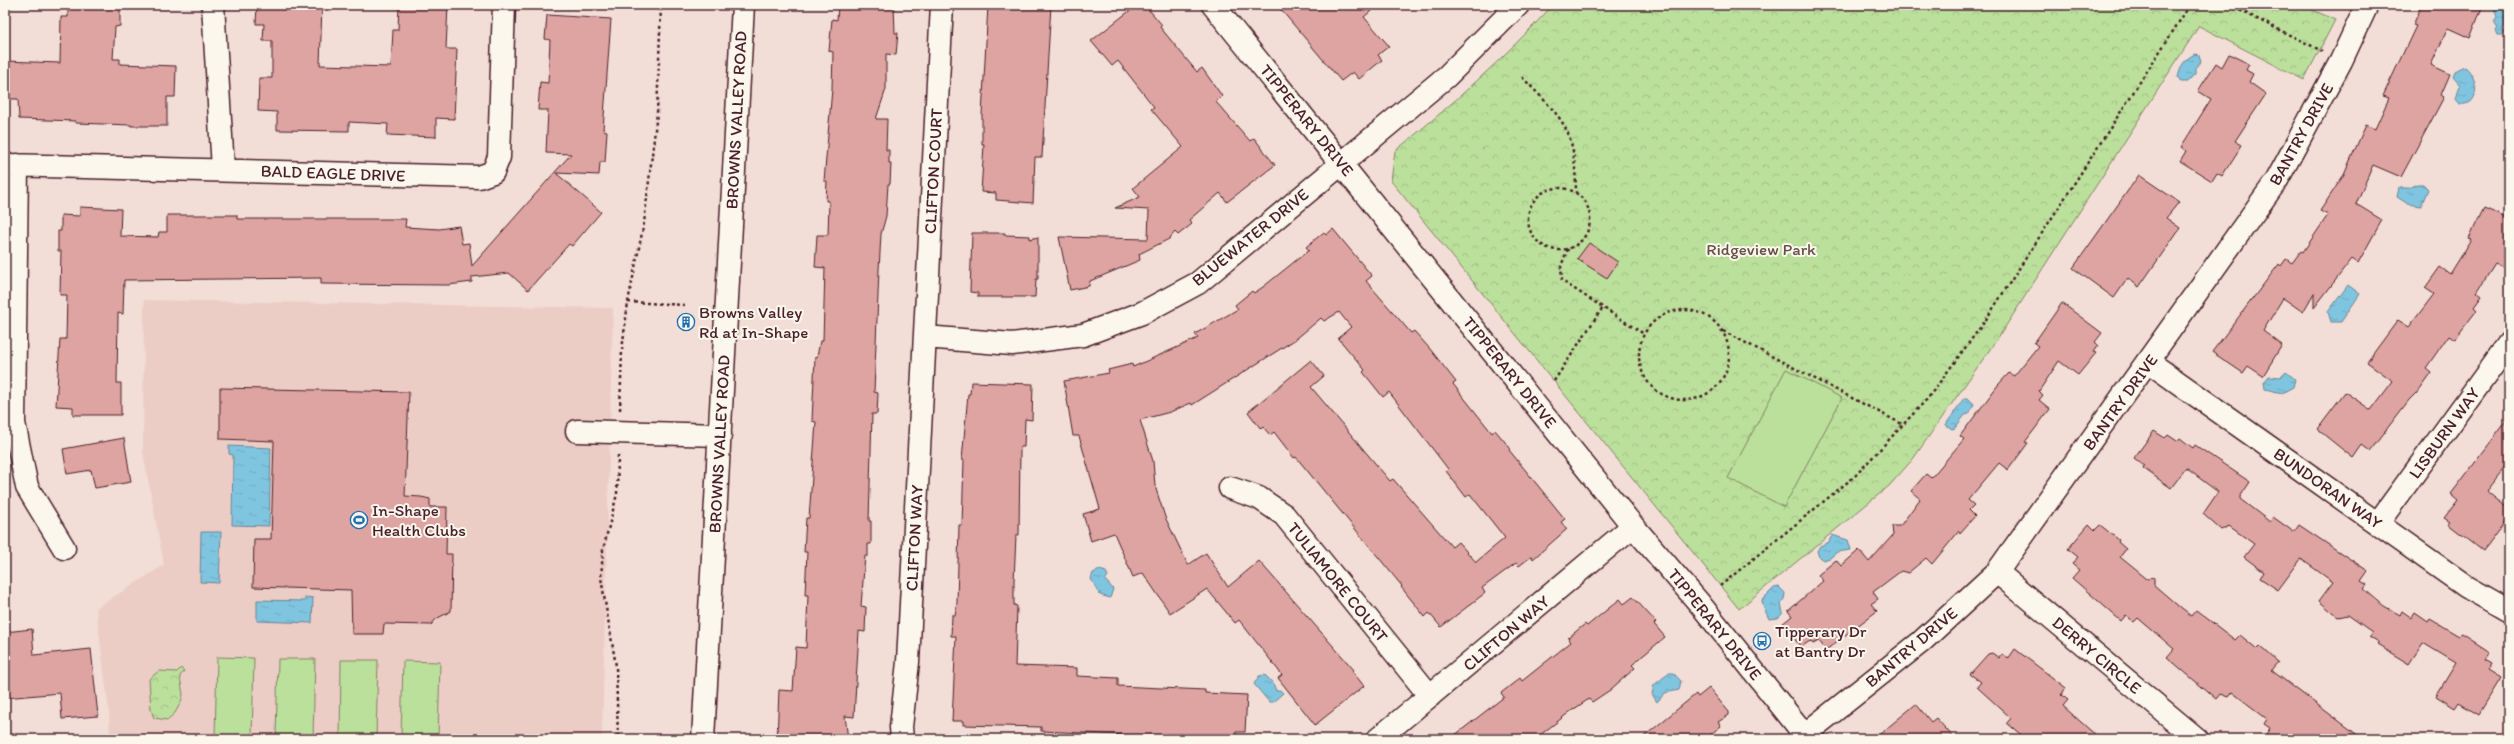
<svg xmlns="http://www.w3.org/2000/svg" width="2514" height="744" font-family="Itim,sans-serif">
<defs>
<pattern id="forest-crowns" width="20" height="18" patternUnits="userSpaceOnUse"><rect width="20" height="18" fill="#bbe09b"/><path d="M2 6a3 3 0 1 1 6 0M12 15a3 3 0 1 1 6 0" fill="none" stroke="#a2c086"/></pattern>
<pattern id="water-ripples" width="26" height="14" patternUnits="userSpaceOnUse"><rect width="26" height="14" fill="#7fc5df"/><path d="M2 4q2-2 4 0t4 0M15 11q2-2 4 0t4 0" fill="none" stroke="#6fa9c0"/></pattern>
</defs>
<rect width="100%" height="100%" fill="#f2ded6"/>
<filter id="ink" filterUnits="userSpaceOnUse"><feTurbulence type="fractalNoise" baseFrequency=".025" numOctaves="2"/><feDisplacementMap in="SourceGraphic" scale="8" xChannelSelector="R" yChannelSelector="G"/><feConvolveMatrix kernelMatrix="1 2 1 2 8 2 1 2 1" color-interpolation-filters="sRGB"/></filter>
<g filter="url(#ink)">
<path fill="#eccdc6" d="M 144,300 L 613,308 L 602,739 L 110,739 L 109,711 L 96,608 L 164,565 L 143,453 Z"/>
<path fill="url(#forest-crowns)" stroke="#828063" d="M 1553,5 L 2302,5 L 2335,20 L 2304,80 L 2199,26 L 2000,335 L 1913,459 L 1889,486 L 1739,609 L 1391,181 L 1395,151 C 1451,106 1504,58 1553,5 Z
M 181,668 L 184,671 L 180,676 L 183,695 L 181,702 L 175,713 L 167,720 L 154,718 L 151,710 L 149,679 L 159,671 L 177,672 Z"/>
<path fill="#bbe09b" stroke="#828063" d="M 1786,369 L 1842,398 L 1784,507 L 1728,478 Z
M 217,657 L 254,658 L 252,738 L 215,737 Z
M 278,659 L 315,659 L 313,739 L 276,738 Z
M 341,660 L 378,660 L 376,739 L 340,739 Z
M 403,661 L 440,662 L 438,739 L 401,739 Z"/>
<path fill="url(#water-ripples)" stroke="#6a8397" d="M 2509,5 L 2509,21 L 2502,29 L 2505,33 L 2502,36 L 2498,36 L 2496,31 L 2498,28 L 2494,21 L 2497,17 L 2493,5 Z
M 2196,54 L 2199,55 L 2201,61 L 2195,68 L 2195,74 L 2187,82 L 2181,82 L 2178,77 C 2181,66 2184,58 2196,54 Z
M 2465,67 C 2478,76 2482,107 2460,104 L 2456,99 L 2460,85 L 2453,77 L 2455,72 Z
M 2417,184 L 2423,184 L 2428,189 L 2421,206 L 2408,204 L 2397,197 L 2399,188 L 2408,188 Z
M 2348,285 L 2360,294 L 2341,322 L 2331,322 L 2328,312 Z
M 2286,372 L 2295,379 L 2293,387 L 2282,393 L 2265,389 L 2264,382 L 2269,376 L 2281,377 Z
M 1964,398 L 1968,398 L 1974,404 L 1969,414 L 1965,415 L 1955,428 L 1952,429 L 1946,425 L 1947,423 Z
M 229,446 L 271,448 L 269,526 L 232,525 L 233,455 L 229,454 Z
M 201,532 L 221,532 L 219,583 L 200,582 Z
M 1832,535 L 1848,540 L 1851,550 L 1837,552 L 1830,558 L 1823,560 L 1819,557 L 1817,551 L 1820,546 L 1829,542 Z
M 1100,570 L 1106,572 L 1108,576 L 1105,580 L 1113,589 L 1110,598 L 1100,595 L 1091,579 L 1093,573 Z
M 1779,587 L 1785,593 L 1784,600 L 1781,604 L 1783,613 L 1778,618 L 1769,619 L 1763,606 L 1762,600 L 1774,588 Z
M 305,597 L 313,598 L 312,623 L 257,621 L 257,600 L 305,601 Z
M 1669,673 L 1673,673 L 1681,681 L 1679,690 L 1665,693 L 1657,702 L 1652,694 L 1654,685 Z
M 1265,675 L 1273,683 L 1276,691 L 1280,690 L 1283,693 L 1273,702 L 1269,702 L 1254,684 L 1259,676 Z"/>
<path fill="#dea4a1" stroke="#4a1f2b" d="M 73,5 L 120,5 L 120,26 L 115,27 L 113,59 L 120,59 L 120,64 L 176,66 L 175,97 L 167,97 L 167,126 L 131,126 L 131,125 L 75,123 L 75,121 L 19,119 L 18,99 L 5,99 L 5,61 L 60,63 L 61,17 L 68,17 L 68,8 L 73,8 Z
M 257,5 L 322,5 L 320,65 L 391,67 L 393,30 L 398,30 L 399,5 L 448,5 L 446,49 L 457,49 L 454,119 L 436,118 L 436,137 L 387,135 L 388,124 L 349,122 L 349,131 L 277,130 L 277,112 L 258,111 L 259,78 L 272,78 L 272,41 L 263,41 L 264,24 L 256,24 Z
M 838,5 L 894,5 L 895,33 L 898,33 L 896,55 L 886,54 L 886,89 L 876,119 L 887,119 L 886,150 L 889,150 L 889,163 L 891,163 L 890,184 L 888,184 L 886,216 L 881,234 L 879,270 L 874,392 L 878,393 L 877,414 L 872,414 L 869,521 L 871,521 L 871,544 L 868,544 L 868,556 L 865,556 L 861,606 L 866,607 L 865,632 L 859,631 L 854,717 L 845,716 L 848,739 L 777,739 L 779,690 L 793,691 L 796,647 L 806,648 L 808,595 L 805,595 L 807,552 L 804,552 L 806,518 L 809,518 L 816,422 L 812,421 L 815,357 L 817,357 L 820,341 L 823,341 L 825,268 L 815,267 L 817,235 L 828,235 L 829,201 L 826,201 L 827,181 L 824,181 L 832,89 L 833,52 L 829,51 L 832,19 L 837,20 Z
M 988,5 L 1051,5 L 1042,157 L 1035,157 L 1033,203 L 996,200 L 996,193 L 981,192 L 984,144 L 982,144 L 982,115 Z
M 1137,5 L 1145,5 L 1162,25 L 1160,27 L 1197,72 L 1202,68 L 1222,96 L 1216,102 L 1250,141 L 1254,138 L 1275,165 L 1227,202 L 1220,193 L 1189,220 L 1192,224 L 1178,235 L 1175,232 L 1169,239 L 1139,254 L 1140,260 L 1090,281 L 1089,286 L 1070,290 L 1059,237 L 1148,239 L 1149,210 L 1115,208 L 1140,197 L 1133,188 L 1183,147 L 1151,109 L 1154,107 L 1118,61 L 1112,66 L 1091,41 Z
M 1277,5 L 1378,5 L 1364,17 L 1389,46 L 1378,55 L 1382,60 L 1359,79 L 1353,72 L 1341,81 Z
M 2422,5 L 2483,5 L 2470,38 L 2448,28 L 2431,65 L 2450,74 L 2441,95 L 2444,97 L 2401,177 L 2373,165 L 2356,204 L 2382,220 L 2358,263 L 2352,259 L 2314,308 L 2314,293 L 2303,312 L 2283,298 L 2263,331 L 2282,345 L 2263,376 L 2248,366 L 2243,373 L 2212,352 L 2279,264 L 2281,266 L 2286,259 L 2292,263 L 2301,251 L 2303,252 L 2328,215 L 2320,211 L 2343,176 L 2366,125 L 2375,129 L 2389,98 L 2383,96 L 2416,26 L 2413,25 Z
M 547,15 L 611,19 L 603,130 L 607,131 L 605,162 L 600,162 L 599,175 L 556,173 L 601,212 L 572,246 L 569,244 L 528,290 L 509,273 L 472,277 L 472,282 L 448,285 L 321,284 L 321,278 L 124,280 L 123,314 L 118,313 L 117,383 L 121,383 L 121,415 L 73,415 L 73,407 L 56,406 L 60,339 L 66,339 L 67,295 L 60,295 L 61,251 L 58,251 L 58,231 L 61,231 L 61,215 L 80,216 L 80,207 L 121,209 L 120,236 L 158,237 L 159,232 L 167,232 L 167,215 L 237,215 L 237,219 L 406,219 L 405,227 L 439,229 L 459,226 L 462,244 L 469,243 L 472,266 L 571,154 L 546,153 L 548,110 L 538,110 L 540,82 L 548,83 L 550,40 L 545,39 Z
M 2229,54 L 2249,64 L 2246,70 L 2253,74 L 2249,82 L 2266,94 L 2235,141 L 2242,145 L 2222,176 L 2217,173 L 2212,181 L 2180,161 L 2186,151 L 2181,147 L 2211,99 L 2198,91 L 2216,63 L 2222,67 Z
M 2139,175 L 2179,202 L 2166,218 L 2180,228 L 2139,287 L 2128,278 L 2114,298 L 2073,268 Z
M 2484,208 L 2509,219 L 2509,270 L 2495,264 L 2477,292 L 2482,296 L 2474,307 L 2477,310 L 2455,339 L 2449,335 L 2426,368 L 2432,373 L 2417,394 L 2416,393 L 2409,400 L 2370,451 L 2362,445 L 2353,458 L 2317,429 L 2345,392 L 2371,410 L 2393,381 L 2367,362 L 2398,320 L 2409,327 L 2434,294 L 2425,288 L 2440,267 L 2450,274 L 2472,239 L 2469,238 Z
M 1333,229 L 1372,276 L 1366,281 L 1411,333 L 1414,331 L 1430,349 L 1456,382 L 1453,384 L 1492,433 L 1495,430 L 1510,448 L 1509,450 L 1565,519 L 1561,522 L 1567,529 L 1533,559 L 1532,556 L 1519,566 L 1516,563 L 1482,588 L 1485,593 L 1441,627 L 1429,613 L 1425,617 L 1401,587 L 1402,586 L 1296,457 L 1294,458 L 1274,432 L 1270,435 L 1263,427 L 1261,429 L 1248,412 L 1311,360 L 1324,376 L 1311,387 L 1390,481 L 1393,479 L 1452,547 L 1458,542 L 1476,562 L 1505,538 L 1470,494 L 1466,497 L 1446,471 L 1448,469 L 1389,392 L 1383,397 L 1363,372 L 1365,370 L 1338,338 L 1351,327 L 1339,312 L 1324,321 L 1321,318 L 1296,339 L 1192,405 L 1191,403 L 1170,412 L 1140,420 L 1153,461 L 1155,486 L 1165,517 L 1188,565 L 1206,553 L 1228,587 L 1259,561 L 1354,670 L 1352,671 L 1364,686 L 1315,725 L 1278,678 L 1282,675 L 1272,662 L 1239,620 L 1235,623 L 1207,589 L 1170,613 L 1143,573 L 1133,577 L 1114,533 L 1091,541 L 1083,514 L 1100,509 L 1079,436 L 1073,436 L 1064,381 L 1109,373 L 1108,370 L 1132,364 L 1133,367 L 1198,338 L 1195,334 L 1238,309 L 1235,305 L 1252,291 L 1254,293 L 1263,287 L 1309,250 L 1306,247 L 1324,232 L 1326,235 Z
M 972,233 L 1005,233 L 1005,235 L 1030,236 L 1030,239 L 1038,237 L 1038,279 L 1036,279 L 1035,297 L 978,297 L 978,293 L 970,292 Z
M 1589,243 L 1618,262 L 1607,278 L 1577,259 Z
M 2062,303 L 2102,333 L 2095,342 L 2098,345 L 2093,352 L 2096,353 L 2078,375 L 2059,361 L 2039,391 L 2043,395 L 2039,400 L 2050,409 L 2025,442 L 2028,443 L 2008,470 L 1999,463 L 1968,500 L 1974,505 L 1969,510 L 1975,516 L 1960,533 L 1959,531 L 1932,564 L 1926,558 L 1908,573 L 1901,571 L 1873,592 L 1878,599 L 1871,604 L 1877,611 L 1826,650 L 1819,641 L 1813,644 L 1810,641 L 1801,647 L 1782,624 L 1792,616 L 1788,611 L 1823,581 L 1818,575 L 1836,560 L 1841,566 L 1859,550 L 1869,562 L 1893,535 L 1892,526 L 1900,526 L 1920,499 L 1911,491 L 1926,474 L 1931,478 L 1964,439 L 1960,436 L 1998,385 L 2009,373 L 2014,376 L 2038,346 L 2034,343 Z
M 971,382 L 1033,384 L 1032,420 L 1025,419 L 1024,447 L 1020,447 L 1019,535 L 1016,535 L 1014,581 L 1014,605 L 1017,606 L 1015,666 L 1077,668 L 1077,676 L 1118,678 L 1118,686 L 1205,690 L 1205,693 L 1247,695 L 1245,732 L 1236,732 L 1236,739 L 1127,739 L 1127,735 L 1041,731 L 1041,727 L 963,725 L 963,721 L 952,721 L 956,636 L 951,636 L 952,615 L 955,615 L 957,603 L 959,525 L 962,525 L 964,460 L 962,460 L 968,394 L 970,394 Z
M 220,388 L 409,392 L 405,496 L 421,497 L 430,499 L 430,507 L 447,507 L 446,554 L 452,554 L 451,611 L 436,619 L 431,625 L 384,624 L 383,634 L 352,634 L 351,590 L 253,587 L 254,539 L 271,539 L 274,441 L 220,439 Z
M 2509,418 L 2509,462 L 2486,491 L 2509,509 L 2509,516 L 2483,551 L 2448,524 L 2450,522 L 2444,518 L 2458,500 L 2451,494 Z
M 2154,431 L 2165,438 L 2168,435 L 2177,441 L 2180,438 L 2193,448 L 2195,445 L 2250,482 L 2240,497 L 2240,499 L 2270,522 L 2273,517 L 2294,532 L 2299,525 L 2368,571 L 2361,581 L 2367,585 L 2364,589 L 2384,606 L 2400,615 L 2402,611 L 2412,618 L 2415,613 L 2428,622 L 2430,619 L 2459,636 L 2462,634 L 2490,652 L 2485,659 L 2492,663 L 2488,670 L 2501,678 L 2479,714 L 2459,702 L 2455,708 L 2436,696 L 2456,663 L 2423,643 L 2409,664 L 2378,645 L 2380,643 L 2369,636 L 2372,632 L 2348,615 L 2338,617 L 2319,601 L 2333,582 L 2301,559 L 2278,590 L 2260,578 L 2264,572 L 2244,557 L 2254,544 L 2229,526 L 2221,530 L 2203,514 L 2218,492 L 2186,468 L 2171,488 L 2143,468 L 2144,466 L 2134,458 Z
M 124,438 L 131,482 L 95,488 L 91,470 L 67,474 L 63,449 Z
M 2089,524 L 2095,530 L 2100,525 L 2119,540 L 2118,542 L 2126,549 L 2120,557 L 2147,579 L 2154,578 L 2154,585 L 2183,610 L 2191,616 L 2196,610 L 2235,640 L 2240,635 L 2257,649 L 2260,646 L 2278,662 L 2271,670 L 2363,739 L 2263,739 L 2270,728 L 2264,724 L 2267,719 L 2232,692 L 2228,697 L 2220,694 L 2216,699 L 2167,657 L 2174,649 L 2138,618 L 2134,622 L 2126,615 L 2121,621 L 2072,578 L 2079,570 L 2072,564 L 2078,557 L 2068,549 Z
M 1633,597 L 1656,622 L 1654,624 L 1665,637 L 1632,665 L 1635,668 L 1610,690 L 1592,702 L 1589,699 L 1571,711 L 1535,739 L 1450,739 L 1504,697 L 1501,693 L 1520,678 L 1522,681 L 1571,642 L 1568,638 L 1585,624 L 1587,626 L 1620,599 L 1624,604 Z
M 32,629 L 34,655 L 91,649 L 98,716 L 62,719 L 60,693 L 5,698 L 5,632 Z
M 2015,649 L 2066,688 L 2061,695 L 2068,700 L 2063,706 L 2100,739 L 2026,739 L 2007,723 L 2011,718 L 1977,687 L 1981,682 L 1970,674 L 1988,654 L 1992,653 L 1999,658 L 2002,654 L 2008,659 Z
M 1709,688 L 1729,712 L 1729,715 L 1718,722 L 1721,726 L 1705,739 L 1641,739 L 1696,694 L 1698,697 Z
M 1916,704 L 1931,722 L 1936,718 L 1955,739 L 1874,739 Z"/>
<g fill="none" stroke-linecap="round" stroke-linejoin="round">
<defs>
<path id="minor" d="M 213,5 L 223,169
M 1213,5 L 1633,526 L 1700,604 L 1808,739
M 5,165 L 479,177 L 493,172 L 499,157 L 504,5
M 17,165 L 14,423 L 27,487 L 64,548
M 925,337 L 1012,344 L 1083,335 L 1142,313 L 1198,283 L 1447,76 L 1518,5
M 2149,362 L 2467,587 L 2509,611
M 577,431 L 720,435
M 1230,488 L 1259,498 L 1284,515 L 1430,696
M 2378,523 L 2509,343
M 1997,572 L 2197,739
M 902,739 L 901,727 L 908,662 L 942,5
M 1378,739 L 1633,526
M 1799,739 L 1921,642 L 1997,572 L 2277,180 L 2341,61 L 2367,5"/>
<path id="major" d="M 703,739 L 743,5"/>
</defs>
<use href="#minor" stroke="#4a1f2b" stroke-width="25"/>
<use href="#major" stroke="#4a1f2b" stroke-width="25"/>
<path stroke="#4a1f2b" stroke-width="2.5" stroke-dasharray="3 3" stroke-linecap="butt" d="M 2229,5 L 2322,51
M 1522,77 C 1566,123 1575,127 1576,193
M1528 219a31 31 0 1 1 62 0a31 31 0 1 1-62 0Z
M 1568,249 L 1561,266 L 1562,281 L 1644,334
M 628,302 L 686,305
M1639 355a45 45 0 1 1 90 0a45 45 0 1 1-90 0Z
M 1723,331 L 1902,424
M 1554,381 L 1603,307
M 620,410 L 622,350 L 628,302 L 644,223 L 657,113 L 661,5
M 618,455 L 617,494 L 603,550 L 601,578 L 616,666 L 618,739
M 1720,586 L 1855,476 L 1928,398 L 1985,321 L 2190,5"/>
<use href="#minor" stroke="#fbf7ec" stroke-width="22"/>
<use href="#major" stroke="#fbf7ec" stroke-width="22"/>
</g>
</g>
<defs>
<symbol id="building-ring" viewBox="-11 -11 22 22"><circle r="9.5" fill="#fbf7ec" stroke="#1f6fb2" stroke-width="1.5"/><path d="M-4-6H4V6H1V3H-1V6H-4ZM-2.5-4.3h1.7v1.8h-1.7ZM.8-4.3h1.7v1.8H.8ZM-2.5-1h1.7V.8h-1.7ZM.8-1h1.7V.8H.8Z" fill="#1f6fb2"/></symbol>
<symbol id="stadium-ring" viewBox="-11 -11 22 22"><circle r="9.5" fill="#fbf7ec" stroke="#1f6fb2" stroke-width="1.5"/><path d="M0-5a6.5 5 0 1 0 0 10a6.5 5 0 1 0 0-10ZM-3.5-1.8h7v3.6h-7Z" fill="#1f6fb2"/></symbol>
<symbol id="bus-ring" viewBox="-11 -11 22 22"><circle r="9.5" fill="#fbf7ec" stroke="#1f6fb2" stroke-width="1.5"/><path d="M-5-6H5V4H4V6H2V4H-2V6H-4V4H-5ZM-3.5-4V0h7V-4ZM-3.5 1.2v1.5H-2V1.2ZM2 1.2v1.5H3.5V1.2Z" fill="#1f6fb2"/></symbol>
</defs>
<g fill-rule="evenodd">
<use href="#building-ring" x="676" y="312" width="20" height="20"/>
<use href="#stadium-ring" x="349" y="510" width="20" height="20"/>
<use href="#bus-ring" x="1752" y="631" width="20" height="20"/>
</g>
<g text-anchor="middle" stroke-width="4" stroke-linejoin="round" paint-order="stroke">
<g font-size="17" fill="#4a1f2b" stroke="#fbf7ec">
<text transform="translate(736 120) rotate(-87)" y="6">BROWNS VALLEY ROAD</text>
<text transform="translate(1307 120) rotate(51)" y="6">TIPPERARY DRIVE</text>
<text transform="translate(2301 134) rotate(-61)" y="6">BANTRY DRIVE</text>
<text transform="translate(933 171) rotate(-87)" y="6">CLIFTON COURT</text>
<text transform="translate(333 173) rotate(2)" y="6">BALD EAGLE DRIVE</text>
<text transform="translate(1250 237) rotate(-39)" y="6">BLUEWATER DRIVE</text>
<text transform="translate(1510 372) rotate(51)" y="6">TIPPERARY DRIVE</text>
<text transform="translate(2120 402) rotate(-54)" y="6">BANTRY DRIVE</text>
<text transform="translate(2444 433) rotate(-54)" y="6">LISBURN WAY</text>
<text transform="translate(719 444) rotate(-87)" y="6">BROWNS VALLEY ROAD</text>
<text transform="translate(2328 488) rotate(35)" y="6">BUNDORAN WAY</text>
<text transform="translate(914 538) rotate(-87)" y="6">CLIFTON WAY</text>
<text transform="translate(1338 582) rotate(51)" y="6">TULIAMORE COURT</text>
<text transform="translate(1715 624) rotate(51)" y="6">TIPPERARY DRIVE</text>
<text transform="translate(1506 633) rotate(-40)" y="6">CLIFTON WAY</text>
<text transform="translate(1911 647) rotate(-40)" y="6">BANTRY DRIVE</text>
<text transform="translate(2097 655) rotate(40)" y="6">DERRY CIRCLE</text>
</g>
<g font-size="17" fill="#664f47" stroke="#fbf7ec">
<text x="1761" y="255">Ridgeview Park</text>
</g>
<g font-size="17" fill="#4a1f2b" stroke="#fbf7ec" text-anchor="start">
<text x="699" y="318">Browns Valley<tspan x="699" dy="20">Rd at In-Shape</tspan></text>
<text x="372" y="516">In-Shape<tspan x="372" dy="20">Health Clubs</tspan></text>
<text x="1775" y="637">Tipperary Dr<tspan x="1775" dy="20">at Bantry Dr</tspan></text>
</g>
</g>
<rect width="2514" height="744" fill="none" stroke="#fbf7ec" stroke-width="20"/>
<rect x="10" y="10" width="2494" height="724" fill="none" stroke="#4a1f2b" stroke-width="1.5" filter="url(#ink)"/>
</svg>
